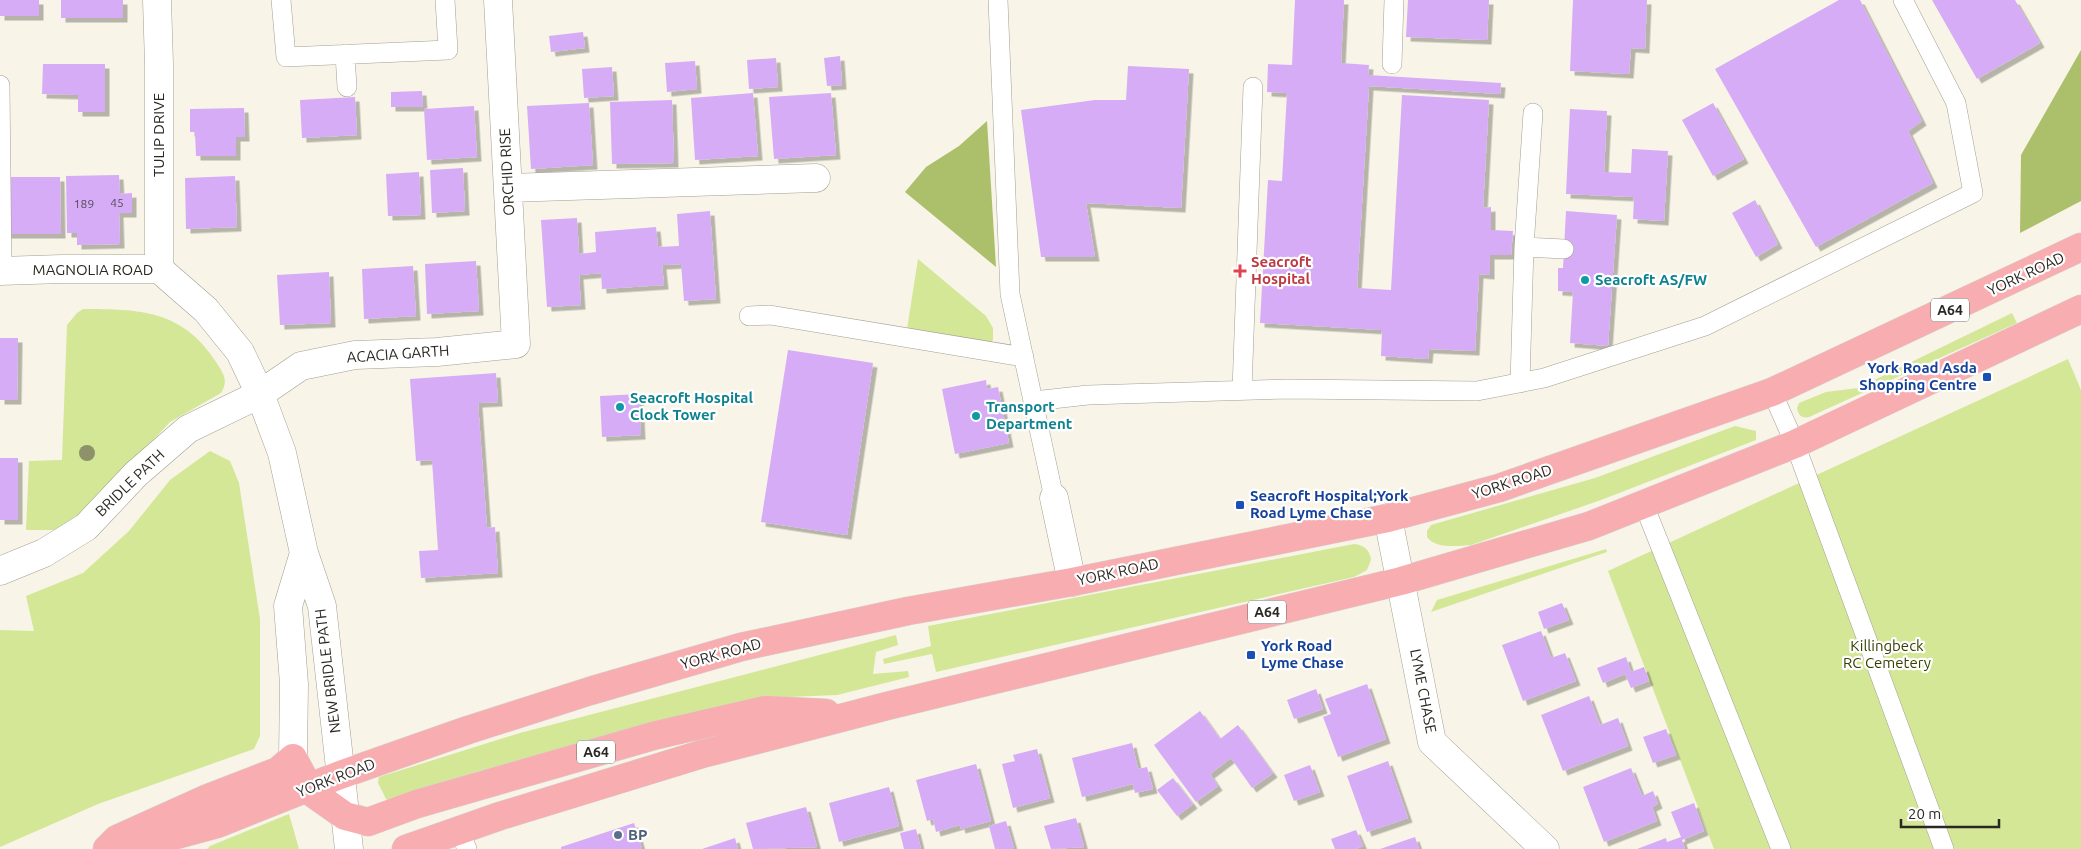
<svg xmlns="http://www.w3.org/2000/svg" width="2081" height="849" font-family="Ubuntu,sans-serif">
<defs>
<filter id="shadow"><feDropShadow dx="4.5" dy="4.5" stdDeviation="0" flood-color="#0004"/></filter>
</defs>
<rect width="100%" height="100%" fill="#f8f4e7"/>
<path fill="#d3e797" d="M 918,259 L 986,316 L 993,328 L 993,340 L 988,345 L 907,329 Z
M 83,309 C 139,309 183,310 216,362 C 223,373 229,380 221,393 L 170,422 L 86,512 L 70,520 L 71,527 L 60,530 L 26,530 L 29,461 L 62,460 L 67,325 L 77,313 Z
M 2012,313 L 2017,323 L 1809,417 C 1802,419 1798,415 1797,408 L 1799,403 L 1826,392 L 1858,388 Z
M 2068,359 L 2081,390 L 2081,849 L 1714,849 L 1608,571 Z
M 1735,426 L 1756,431 L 1756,440 L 1601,500 L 1471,545 C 1458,546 1435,549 1427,537 L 1427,531 L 1431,525 L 1595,478 Z
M 210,451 L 230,461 L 239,483 L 260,619 L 260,736 L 254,749 L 98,804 L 0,847 L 0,630 L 34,631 L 26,596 L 83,573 L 129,531 L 170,480 Z
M 1354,544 C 1364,545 1370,550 1371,560 L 1367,570 L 1354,577 L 936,672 L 932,654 L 884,664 L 883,659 L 931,646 L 928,626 Z
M 1606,549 L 1607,552 L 1431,612 L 1437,600 Z
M 896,635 L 898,645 L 876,652 L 873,674 L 908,671 L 909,677 L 837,695 L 760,698 L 475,772 L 393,802 L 386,799 L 378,783 L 379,777 L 520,733 Z
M 289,814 L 299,849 L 207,849 L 210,846 Z"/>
<path fill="#acc06c" d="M 2081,50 L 2081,201 L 2020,233 L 2021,155 Z
M 987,121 L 996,267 L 905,192 L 926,167 L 959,146 Z"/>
<path fill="#d6acf7" filter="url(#shadow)" d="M 0,0 L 39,0 L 39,16 L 0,16 Z
M 61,0 L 123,0 L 123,18 L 61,18 Z
M 1295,0 L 1344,0 L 1341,63 L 1369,65 L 1368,75 L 1501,83 L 1500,94 L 1369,86 L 1357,288 L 1391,290 L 1402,95 L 1489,100 L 1483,208 L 1491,207 L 1491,230 L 1513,231 L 1511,255 L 1490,255 L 1490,275 L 1479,274 L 1475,351 L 1429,349 L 1428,359 L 1381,356 L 1382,330 L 1260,323 L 1268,180 L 1282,181 L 1287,93 L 1267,92 L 1268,64 L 1292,65 Z
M 1408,0 L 1489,0 L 1487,40 L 1406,37 Z
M 1573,0 L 1647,0 L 1645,49 L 1631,48 L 1629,74 L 1570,71 Z
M 1839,0 L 1860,0 L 1922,121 L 1908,131 L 1933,183 L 1816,247 L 1715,69 Z
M 1932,0 L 2015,0 L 2040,43 L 1977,79 Z
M 583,32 L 585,48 L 551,52 L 549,36 Z
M 840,56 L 842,85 L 827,86 L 824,58 Z
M 776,58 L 778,87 L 749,89 L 747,60 Z
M 695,61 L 697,89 L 667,92 L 665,63 Z
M 43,64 L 105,64 L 105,112 L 78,112 L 78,95 L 42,94 Z
M 1128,66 L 1189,69 L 1181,208 L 1086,203 L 1095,257 L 1041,257 L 1021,110 L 1095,100 L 1126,100 Z
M 612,67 L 614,96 L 584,98 L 582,69 Z
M 422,91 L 423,107 L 391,107 L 391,92 Z
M 753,93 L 758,156 L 695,160 L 691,98 Z
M 831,93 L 836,155 L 774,159 L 769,97 Z
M 355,97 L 357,135 L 302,138 L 300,100 Z
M 672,100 L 674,163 L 612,164 L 610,102 Z
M 589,103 L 593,165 L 531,169 L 527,106 Z
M 1713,103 L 1744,159 L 1713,176 L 1682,120 Z
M 474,106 L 477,157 L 427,160 L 424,109 Z
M 244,108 L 245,137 L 236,137 L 236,156 L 196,156 L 195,132 L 190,132 L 190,109 Z
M 1570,109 L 1607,111 L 1604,172 L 1631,173 L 1632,149 L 1668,151 L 1664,221 L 1633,219 L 1634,197 L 1566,194 Z
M 463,168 L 465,211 L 432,213 L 430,170 Z
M 419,172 L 421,215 L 388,216 L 386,174 Z
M 119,175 L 120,194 L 132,193 L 132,213 L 119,213 L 120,244 L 77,245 L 77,233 L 67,233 L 66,176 Z
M 235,176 L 237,227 L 186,229 L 185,178 Z
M 4,177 L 60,177 L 61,234 L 4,234 Z
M 1755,200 L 1778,244 L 1756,257 L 1732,213 Z
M 710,211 L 716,299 L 684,301 L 681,264 L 662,265 L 664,285 L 602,289 L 601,273 L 579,275 L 581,305 L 547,307 L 541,220 L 577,218 L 579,254 L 596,252 L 595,232 L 656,227 L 658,247 L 679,246 L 677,214 Z
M 1566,211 L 1617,215 L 1608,346 L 1570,343 L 1573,292 L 1558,291 L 1558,268 L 1563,268 Z
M 476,261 L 479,311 L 427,314 L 425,264 Z
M 413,266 L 416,316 L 364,319 L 362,269 Z
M 329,272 L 331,323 L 280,325 L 277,275 Z
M 0,338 L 18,338 L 17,400 L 0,400 Z
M 788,350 L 873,363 L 847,535 L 761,522 Z
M 496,373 L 498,402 L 478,403 L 487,528 L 495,527 L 498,573 L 421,578 L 419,551 L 438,550 L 432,460 L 416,461 L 410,379 Z
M 986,380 L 987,389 L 998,387 L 1009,443 L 955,454 L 942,389 Z
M 639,394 L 641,435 L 602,437 L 600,396 Z
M 0,458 L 18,458 L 18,520 L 0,520 Z
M 1562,603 L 1569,620 L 1544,629 L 1538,612 Z
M 1541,631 L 1551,658 L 1565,653 L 1576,681 L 1523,701 L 1502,645 Z
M 1626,657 L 1631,672 L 1644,667 L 1649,681 L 1631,688 L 1625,674 L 1603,683 L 1597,668 Z
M 1367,684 L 1386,739 L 1338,757 L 1323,717 L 1331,714 L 1325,699 Z
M 1316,689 L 1323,709 L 1294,719 L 1287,700 Z
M 1589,696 L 1600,725 L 1618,718 L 1628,746 L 1563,771 L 1541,715 Z
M 1200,711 L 1220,739 L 1238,725 L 1273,773 L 1252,788 L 1231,758 L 1210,774 L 1218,786 L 1196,802 L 1154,745 Z
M 1666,729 L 1676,755 L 1653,763 L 1643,737 Z
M 1132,743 L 1138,769 L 1147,767 L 1153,789 L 1135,793 L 1133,784 L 1082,797 L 1072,758 Z
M 1037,749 L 1050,798 L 1013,808 L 1002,764 L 1015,761 L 1013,755 Z
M 1388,761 L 1408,818 L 1367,832 L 1347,776 Z
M 976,764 L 991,821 L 961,829 L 960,825 L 936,832 L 933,819 L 927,821 L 916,780 Z
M 1310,765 L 1320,792 L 1294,801 L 1284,775 Z
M 1631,768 L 1642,796 L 1653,791 L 1658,804 L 1652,807 L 1657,821 L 1604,842 L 1583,787 Z
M 1173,778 L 1193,804 L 1177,816 L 1157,790 Z
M 889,787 L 899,826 L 839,842 L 829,803 Z
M 1694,803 L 1704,831 L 1682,840 L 1685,849 L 1637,849 L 1666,838 L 1667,842 L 1681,837 L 1671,812 Z
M 806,807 L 817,847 L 753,849 L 746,823 Z
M 1076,818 L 1084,847 L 1051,849 L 1044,826 Z
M 1006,821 L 1014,849 L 995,849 L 989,826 Z
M 634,823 L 642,849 L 561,849 L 561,847 Z
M 916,829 L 921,849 L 904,849 L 900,833 Z
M 1356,830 L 1363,846 L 1355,849 L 1335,849 L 1331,839 Z
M 1415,837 L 1419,849 L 1380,849 Z
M 735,838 L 738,849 L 702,849 Z"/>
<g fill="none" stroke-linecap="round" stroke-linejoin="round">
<defs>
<path id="service" d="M 281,0 L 286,57 L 448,50 L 445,0
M 998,0 L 1010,294 L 1054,498
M 345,54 L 347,87
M 1392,64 L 1394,0
M 0,85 L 2,271
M 1524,247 L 1564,249
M 749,316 L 770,315 L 1024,357
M 1520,383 L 1524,247 L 1533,113
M 1242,390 L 1253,87
M 1772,392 L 1795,444 L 1944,849
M 1034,401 L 1088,395 L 1287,389 L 1477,391 L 1544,378 L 1705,326 L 1973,193 L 1956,103 L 1903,0
M 1644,505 L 1781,849
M 459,829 L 467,849"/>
<path id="minor" d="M 157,0 L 159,64 L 159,269
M 508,188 L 816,178
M 0,271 L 62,269 L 159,269 L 206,310 L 240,352 L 260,394 L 282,453 L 304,553 L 322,606 L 349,849
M 1054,498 L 1072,582
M 1388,518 L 1432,742 L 1545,849
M 0,571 L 44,553 L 86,527 L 136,474 L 188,429 L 260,394 L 301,366 L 355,355 L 437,352 L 516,344 L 498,0
M 293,758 L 294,684 L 288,606 L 304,553"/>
<path id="trunk" d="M 107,849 L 117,839 L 208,798 L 278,771 L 293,758 L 311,792 L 345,816 L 368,822 L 417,804 L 653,736 L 765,710 L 826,713
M 137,849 L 154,841 L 217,824 L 340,775 L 468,730 L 590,691 L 741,647 L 908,611 L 1072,582 L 1388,518 L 1499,488 L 1772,392 L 2081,247
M 406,849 L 500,816 L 702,754 L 887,706 L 1401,581 L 1589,526 L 1795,444 L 2081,309"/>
</defs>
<use href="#service" stroke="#a39f93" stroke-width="20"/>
<use href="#minor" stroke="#a39f93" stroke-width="29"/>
<use href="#trunk" stroke="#d4d4d3" stroke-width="29"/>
<use href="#service" stroke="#fff" stroke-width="19"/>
<use href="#minor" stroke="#fff" stroke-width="28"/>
<use href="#trunk" stroke="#f8aeb0" stroke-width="28"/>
</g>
<circle fill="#8d9268" cx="87" cy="453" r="8"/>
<path fill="#e0444e" stroke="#fff" stroke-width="2" d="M1237.5 263.5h5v5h5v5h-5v5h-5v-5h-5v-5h5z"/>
<g fill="#0f9aa8" stroke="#fff" stroke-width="2">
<circle cx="1585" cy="280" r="5"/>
<circle cx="620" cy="407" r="5"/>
<circle cx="976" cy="416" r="5"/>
</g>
<g fill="#1a4fb4" stroke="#fff" stroke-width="2">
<rect x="1982" y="372" width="10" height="10" rx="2.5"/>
<rect x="1235" y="500" width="10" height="10" rx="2.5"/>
<rect x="1246" y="650" width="10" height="10" rx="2.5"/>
</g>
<circle fill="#5c6f8a" stroke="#fff" stroke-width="2" cx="618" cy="835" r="5"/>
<g text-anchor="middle" stroke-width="4.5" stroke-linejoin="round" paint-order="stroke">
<g font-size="12" fill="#554958">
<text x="117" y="207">45</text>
<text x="84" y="208">189</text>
</g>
<g fill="#fff" stroke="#6a6865" stroke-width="1">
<rect x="1931" y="298.5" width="38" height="23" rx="4"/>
<rect x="1248" y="600.5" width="38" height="23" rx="4"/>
<rect x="577" y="740.5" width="38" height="23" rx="4"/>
</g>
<g font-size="14" font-weight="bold" fill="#2a2823">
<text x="1950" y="315">A64</text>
<text x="1267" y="617">A64</text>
<text x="596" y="757">A64</text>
</g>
<g font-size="15" fill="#2a2823" stroke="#fff">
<text transform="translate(159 135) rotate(-90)" y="5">TULIP DRIVE</text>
<text transform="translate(507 172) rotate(-93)" y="5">ORCHID RISE</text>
<text x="93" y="275">MAGNOLIA ROAD</text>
<text transform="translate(2026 274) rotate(-25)" y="5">YORK ROAD</text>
<text transform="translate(398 354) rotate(-4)" y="5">ACACIA GARTH</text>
<text transform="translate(1512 482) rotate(-18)" y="5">YORK ROAD</text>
<text transform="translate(130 483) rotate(-44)" y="5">BRIDLE PATH</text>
<text transform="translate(1118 572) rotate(-12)" y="5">YORK ROAD</text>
<text transform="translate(721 654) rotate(-15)" y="5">YORK ROAD</text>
<text transform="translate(328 671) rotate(-97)" y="5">NEW BRIDLE PATH</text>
<text transform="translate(1423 691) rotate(79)" y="5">LYME CHASE</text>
<text transform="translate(336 778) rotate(-21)" y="5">YORK ROAD</text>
</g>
<g font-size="15" font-weight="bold" fill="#be3a42" stroke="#fff" text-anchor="start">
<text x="1251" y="267">Seacroft<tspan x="1251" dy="17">Hospital</tspan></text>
</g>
<g font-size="15" font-weight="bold" fill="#0d838f" stroke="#fff" text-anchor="start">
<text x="1595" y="285">Seacroft AS/FW</text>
<text x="630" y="403">Seacroft Hospital<tspan x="630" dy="17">Clock Tower</tspan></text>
<text x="986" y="412">Transport<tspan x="986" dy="17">Department</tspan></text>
</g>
<g font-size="15" font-weight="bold" fill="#164399" stroke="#fff" text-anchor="start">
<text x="1977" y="373" text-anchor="end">York Road Asda<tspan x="1977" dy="17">Shopping Centre</tspan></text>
<text x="1250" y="501">Seacroft Hospital;York<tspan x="1250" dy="17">Road Lyme Chase</tspan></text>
<text x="1261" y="651">York Road<tspan x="1261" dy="17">Lyme Chase</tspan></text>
</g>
<g font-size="15" fill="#354100" stroke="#fff">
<text x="1887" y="651">Killingbeck<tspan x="1887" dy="17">RC Cemetery</tspan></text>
</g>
<g font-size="15" font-weight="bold" fill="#4e5e75" stroke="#fff" text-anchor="start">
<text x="628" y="840">BP</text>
</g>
</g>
<path d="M1901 819v8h98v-8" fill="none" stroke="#2a2823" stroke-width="2.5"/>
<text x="1908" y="819" font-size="15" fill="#2a2823" stroke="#ffffff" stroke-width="4" paint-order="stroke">20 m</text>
</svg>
